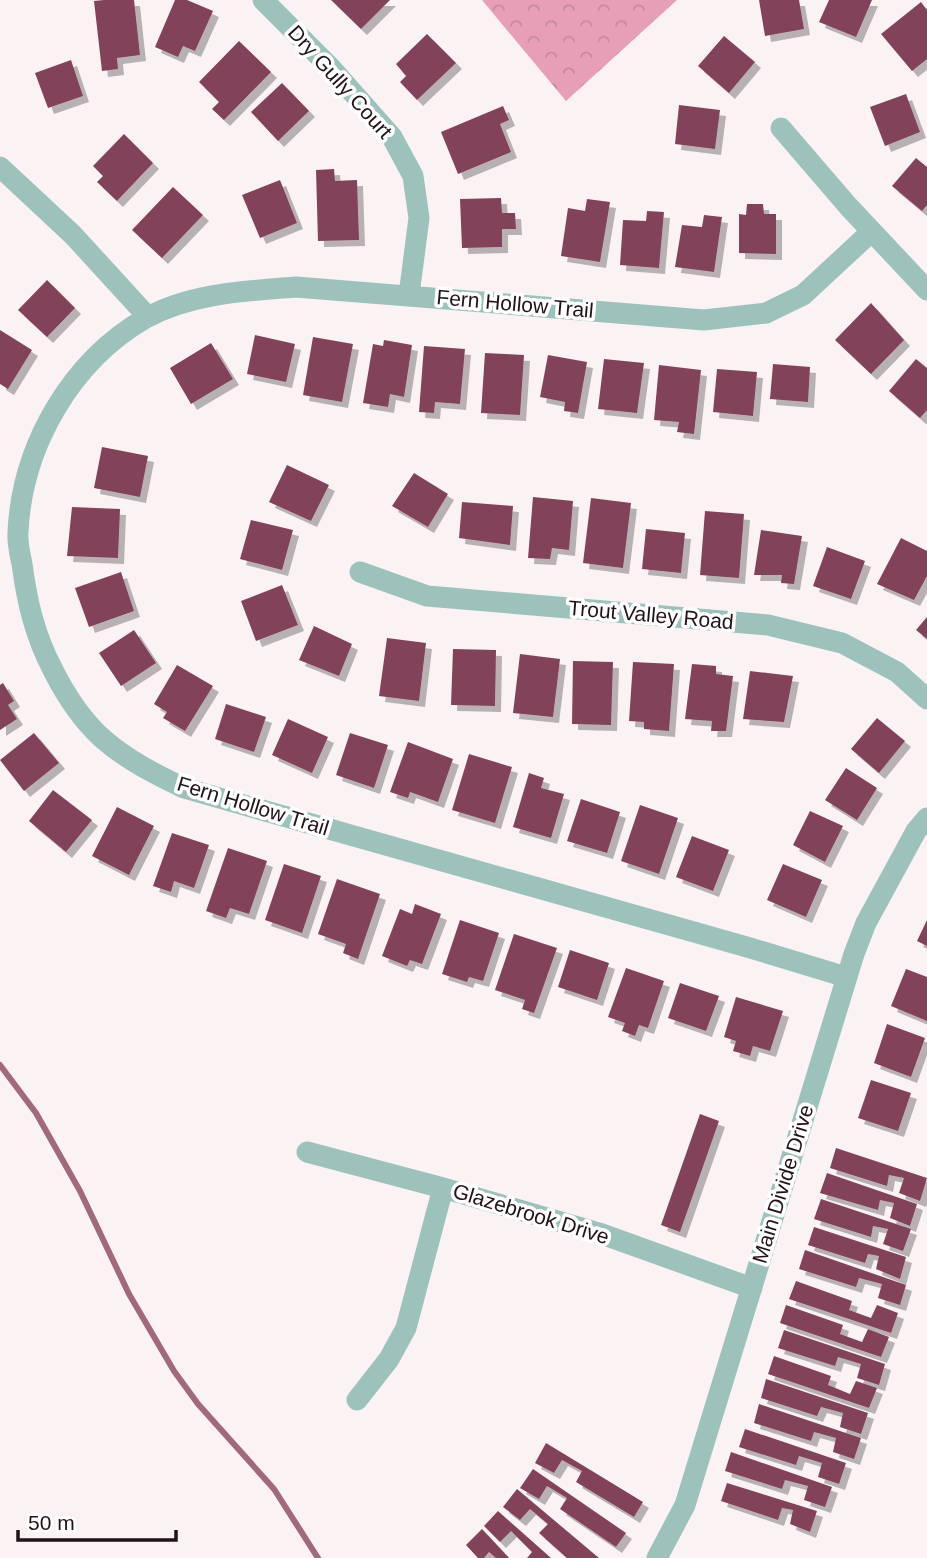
<svg xmlns="http://www.w3.org/2000/svg" width="927" height="1558" font-family="Helvetica,sans-serif">
<defs>
<pattern id="forest-crowns" width="20" height="18" patternUnits="userSpaceOnUse" patternTransform="scale(1.75)"><rect width="20" height="18" fill="#e79fb7"/><path d="M2 6a3 3 0 1 1 6 0M12 15a3 3 0 1 1 6 0" fill="none" stroke="#c6889d"/></pattern>
<filter id="shadow"><feDropShadow dx="6" dy="6" stdDeviation="0" flood-color="#0004"/></filter>
</defs>
<rect width="100%" height="100%" fill="#fbf2f4"/>
<path fill="url(#forest-crowns)" d="M 482,0 L 677,0 L 566,101 Z"/>
<g fill="none" stroke-linecap="round" stroke-linejoin="round">
<path stroke="#a06a7c" stroke-width="6" d="M 0,1065 L 36,1113 L 80,1191 L 129,1294 L 174,1371 L 198,1404 L 274,1489 L 318,1558"/>
</g>
<path fill="#82435a" filter="url(#shadow)" d="M 104,0 L 134,0 L 140,55 L 117,58 L 118,69 L 102,71 L 94,1 Z
M 175,0 L 187,0 L 213,11 L 195,51 L 183,46 L 178,57 L 155,47 Z
M 331,0 L 390,0 L 361,29 Z
M 759,0 L 799,0 L 804,29 L 765,36 Z
M 829,0 L 872,0 L 856,37 L 819,22 Z
M 921,2 L 927,10 L 927,59 L 912,71 L 881,34 Z
M 427,34 L 456,63 L 417,100 L 400,82 L 406,76 L 396,64 Z
M 724,36 L 755,62 L 729,93 L 698,66 Z
M 239,41 L 271,72 L 224,120 L 212,109 L 219,102 L 199,82 Z
M 71,60 L 83,96 L 48,108 L 35,73 Z
M 282,83 L 309,111 L 278,141 L 251,112 Z
M 906,94 L 920,132 L 885,146 L 870,107 Z
M 679,105 L 720,110 L 715,149 L 675,144 Z
M 503,106 L 509,120 L 500,124 L 511,152 L 458,174 L 441,132 Z
M 124,134 L 153,163 L 117,201 L 97,182 L 103,176 L 93,166 Z
M 916,158 L 927,167 L 927,205 L 922,211 L 892,186 Z
M 334,169 L 335,181 L 357,180 L 359,240 L 318,241 L 316,170 Z
M 280,180 L 297,223 L 260,238 L 242,195 Z
M 173,187 L 203,215 L 162,258 L 132,230 Z
M 501,198 L 502,213 L 515,213 L 516,229 L 502,229 L 502,247 L 462,248 L 460,199 Z
M 587,199 L 610,202 L 600,262 L 561,256 L 568,208 L 585,211 Z
M 747,204 L 763,204 L 764,214 L 776,214 L 776,254 L 739,253 L 739,214 L 746,215 Z
M 647,211 L 664,212 L 659,268 L 620,265 L 623,220 L 646,221 Z
M 704,215 L 722,217 L 714,272 L 675,267 L 682,225 L 702,227 Z
M 47,280 L 75,308 L 47,337 L 18,310 Z
M 871,303 L 904,340 L 871,374 L 835,340 Z
M 0,330 L 32,350 L 8,389 L 0,384 Z
M 255,335 L 295,344 L 286,382 L 247,374 Z
M 313,337 L 353,344 L 342,402 L 303,395 Z
M 384,340 L 412,345 L 404,397 L 390,394 L 388,407 L 363,403 L 373,344 L 383,346 Z
M 211,343 L 233,379 L 191,404 L 170,368 Z
M 424,346 L 465,349 L 460,404 L 435,402 L 434,413 L 419,412 Z
M 485,353 L 524,355 L 520,415 L 481,413 Z
M 548,355 L 587,362 L 578,413 L 564,411 L 565,402 L 540,397 Z
M 604,359 L 644,363 L 637,413 L 598,409 Z
M 916,359 L 927,368 L 927,410 L 920,418 L 889,391 Z
M 773,364 L 810,367 L 808,402 L 770,399 Z
M 659,365 L 701,370 L 694,434 L 677,432 L 679,422 L 654,420 Z
M 717,369 L 757,372 L 753,416 L 713,412 Z
M 102,447 L 148,456 L 140,497 L 94,488 Z
M 287,465 L 329,485 L 311,521 L 269,502 Z
M 414,473 L 448,494 L 428,527 L 392,506 Z
M 533,497 L 573,501 L 569,550 L 552,548 L 550,559 L 528,558 Z
M 591,498 L 631,503 L 623,568 L 583,563 Z
M 462,502 L 513,506 L 510,545 L 459,538 Z
M 72,507 L 120,509 L 118,558 L 67,556 Z
M 705,511 L 744,514 L 739,578 L 700,575 Z
M 251,520 L 293,530 L 282,570 L 240,559 Z
M 646,529 L 685,533 L 681,573 L 642,569 Z
M 761,530 L 802,536 L 794,584 L 781,583 L 782,575 L 754,575 Z
M 901,538 L 927,551 L 927,576 L 914,600 L 877,584 Z
M 827,547 L 865,561 L 851,599 L 813,586 Z
M 121,572 L 134,611 L 89,627 L 75,588 Z
M 282,585 L 298,625 L 256,641 L 241,601 Z
M 927,617 L 927,639 L 916,630 Z
M 314,626 L 352,644 L 339,676 L 299,660 Z
M 134,630 L 156,663 L 121,686 L 99,653 Z
M 387,638 L 426,643 L 419,701 L 379,696 Z
M 453,649 L 496,650 L 495,706 L 451,705 Z
M 520,654 L 560,659 L 553,717 L 513,713 Z
M 573,661 L 613,662 L 611,725 L 572,724 Z
M 633,662 L 674,664 L 669,731 L 644,729 L 644,722 L 629,721 Z
M 692,664 L 716,666 L 716,674 L 733,676 L 726,731 L 711,731 L 712,721 L 685,719 Z
M 177,665 L 213,686 L 185,731 L 163,718 L 167,712 L 154,704 Z
M 750,671 L 793,676 L 784,722 L 743,719 Z
M 3,683 L 14,701 L 8,705 L 17,719 L 0,730 L 0,685 Z
M 226,704 L 266,717 L 254,752 L 215,739 Z
M 877,718 L 905,741 L 879,773 L 851,749 Z
M 288,719 L 328,737 L 312,773 L 272,755 Z
M 34,733 L 59,763 L 24,791 L 0,760 Z
M 350,733 L 388,745 L 374,788 L 336,775 Z
M 408,742 L 453,759 L 438,802 L 410,792 L 408,798 L 390,792 Z
M 469,754 L 512,767 L 495,823 L 452,810 Z
M 846,768 L 877,788 L 857,820 L 825,800 Z
M 529,773 L 544,778 L 541,788 L 564,794 L 551,838 L 513,827 Z
M 53,790 L 92,820 L 66,852 L 29,821 Z
M 581,799 L 620,812 L 607,853 L 567,841 Z
M 640,805 L 678,818 L 659,874 L 621,861 Z
M 117,807 L 154,826 L 129,875 L 92,856 Z
M 810,811 L 843,826 L 825,862 L 793,845 Z
M 172,833 L 209,845 L 194,888 L 174,881 L 171,892 L 153,886 Z
M 692,836 L 729,850 L 713,891 L 676,877 Z
M 228,848 L 267,861 L 249,914 L 230,908 L 226,918 L 206,911 Z
M 284,864 L 321,876 L 302,933 L 265,920 Z
M 783,864 L 822,880 L 806,917 L 767,900 Z
M 337,879 L 380,894 L 358,959 L 343,953 L 346,944 L 318,934 Z
M 415,904 L 441,914 L 422,964 L 410,960 L 407,966 L 382,956 L 400,909 L 412,914 Z
M 460,920 L 499,933 L 483,981 L 469,977 L 467,982 L 442,974 Z
M 927,920 L 927,946 L 917,941 Z
M 514,934 L 557,948 L 534,1013 L 522,1009 L 525,1000 L 495,990 Z
M 570,950 L 609,963 L 597,1000 L 558,987 Z
M 626,968 L 664,981 L 648,1028 L 639,1025 L 635,1036 L 622,1031 L 625,1023 L 608,1017 Z
M 906,969 L 927,977 L 927,1021 L 891,1006 Z
M 680,983 L 719,996 L 706,1031 L 668,1018 Z
M 736,997 L 783,1011 L 770,1051 L 753,1046 L 750,1056 L 733,1051 L 736,1041 L 724,1037 Z
M 887,1024 L 925,1038 L 911,1077 L 874,1063 Z
M 871,1080 L 911,1093 L 898,1131 L 858,1118 Z
M 700,1114 L 719,1121 L 680,1232 L 661,1225 Z
M 836,1148 L 927,1178 L 920,1201 L 899,1193 L 904,1178 L 889,1175 L 887,1186 L 830,1168 Z
M 827,1173 L 917,1204 L 910,1226 L 890,1218 L 894,1203 L 880,1200 L 878,1210 L 820,1193 Z
M 821,1199 L 911,1229 L 903,1251 L 883,1244 L 888,1229 L 873,1226 L 871,1237 L 814,1219 Z
M 814,1227 L 906,1257 L 900,1279 L 876,1269 L 879,1256 L 868,1254 L 865,1263 L 808,1245 Z
M 805,1250 L 906,1285 L 900,1305 L 878,1298 L 882,1284 L 859,1278 L 856,1287 L 799,1269 Z
M 796,1281 L 852,1301 L 849,1310 L 871,1318 L 877,1305 L 898,1313 L 891,1333 L 789,1299 Z
M 786,1305 L 843,1325 L 840,1334 L 862,1342 L 868,1329 L 889,1337 L 881,1357 L 780,1323 Z
M 784,1330 L 885,1364 L 879,1385 L 857,1378 L 861,1364 L 838,1357 L 835,1366 L 778,1348 Z
M 774,1356 L 831,1376 L 828,1385 L 850,1394 L 856,1381 L 877,1388 L 869,1408 L 768,1374 Z
M 766,1379 L 868,1413 L 861,1434 L 840,1427 L 843,1413 L 821,1407 L 817,1416 L 761,1398 Z
M 759,1404 L 861,1438 L 854,1459 L 833,1452 L 836,1438 L 814,1432 L 811,1441 L 754,1423 Z
M 745,1429 L 846,1463 L 839,1484 L 818,1477 L 822,1463 L 799,1456 L 796,1465 L 739,1447 Z
M 546,1443 L 643,1502 L 634,1517 L 576,1482 L 582,1471 L 562,1460 L 554,1473 L 535,1463 Z
M 731,1452 L 832,1487 L 825,1507 L 804,1500 L 808,1486 L 785,1480 L 782,1489 L 725,1471 Z
M 533,1469 L 626,1533 L 616,1547 L 560,1509 L 567,1498 L 547,1486 L 539,1499 L 520,1488 Z
M 727,1483 L 817,1511 L 810,1532 L 790,1524 L 793,1510 L 782,1508 L 778,1520 L 721,1501 Z
M 517,1489 L 599,1558 L 567,1558 L 539,1533 L 548,1524 L 530,1509 L 520,1520 L 503,1507 Z
M 498,1511 L 551,1558 L 527,1558 L 532,1552 L 511,1531 L 500,1542 L 484,1526 Z
M 482,1529 L 509,1558 L 496,1558 L 489,1552 L 484,1558 L 478,1558 L 466,1545 Z"/>
<g fill="none" stroke-linecap="round" stroke-linejoin="round">
<path stroke="#9dc2bb" stroke-width="21" d="M 263,0 L 331,68 L 392,137 L 413,176 L 419,218 L 409,295
M 781,128 L 848,206 L 927,290
M 0,167 L 73,235 L 148,317
M 360,572 L 427,596 L 768,625 L 842,643 L 897,672 L 927,699
M 846,977 L 747,947 L 184,788 C 155,774 127,760 103,739 C 83,721 65,694 53,670 C 35,636 27,602 22,564 C 20,554 17,543 18,532 C 22,446 71,361 146,318 C 191,293 246,291 296,287 L 704,320 L 766,313 L 803,295 L 871,232
M 307,1152 L 443,1188 L 599,1233 L 752,1288
M 357,1400 L 389,1359 L 406,1328 L 443,1188
M 657,1558 L 685,1505 L 854,954 L 866,923 L 916,831 L 927,818"/>
</g>
<g text-anchor="middle" stroke-width="7" stroke-linejoin="round" paint-order="stroke">
<g font-size="21" fill="#221318" stroke="#fff">
<text transform="translate(340 82) rotate(48)" y="7">Dry Gully Court</text>
<text transform="translate(515 304) rotate(5)" y="7">Fern Hollow Trail</text>
<text transform="translate(651 615) rotate(5)" y="7">Trout Valley Road</text>
<text transform="translate(253 806) rotate(17)" y="7">Fern Hollow Trail</text>
<text transform="translate(783 1184) rotate(-73)" y="7">Main Divide Drive</text>
<text transform="translate(531 1214) rotate(17)" y="7">Glazebrook Drive</text>
</g>
</g>
<path d="M18 1530v10h158v-10" fill="none" stroke="#221318" stroke-width="3.5"/>
<text x="28" y="1530" font-size="21" fill="#221318" stroke="#ffffff" stroke-width="5" paint-order="stroke">50 m</text>
</svg>
